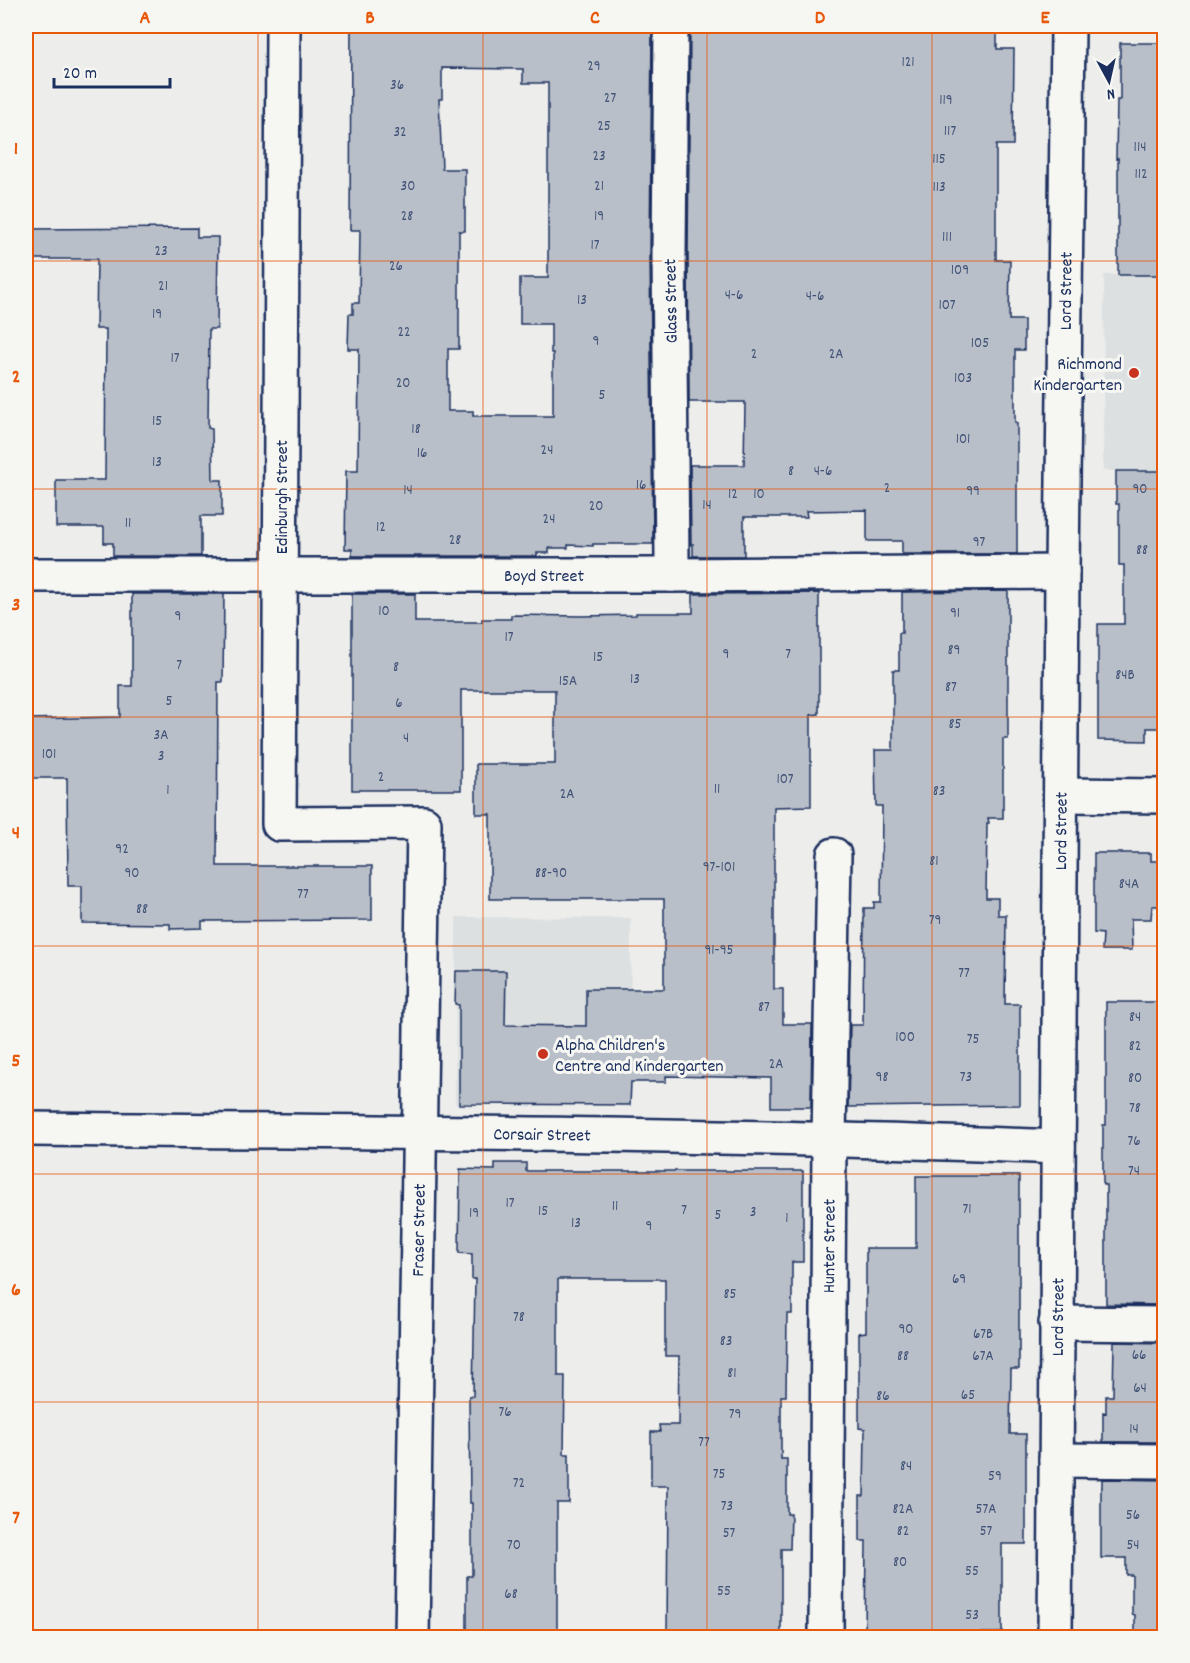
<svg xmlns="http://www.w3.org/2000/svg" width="1190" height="1663" font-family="Dekko,sans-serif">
<rect width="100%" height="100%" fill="#edeeec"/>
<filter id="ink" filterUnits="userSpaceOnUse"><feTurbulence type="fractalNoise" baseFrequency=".0167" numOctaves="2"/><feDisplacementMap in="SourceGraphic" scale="12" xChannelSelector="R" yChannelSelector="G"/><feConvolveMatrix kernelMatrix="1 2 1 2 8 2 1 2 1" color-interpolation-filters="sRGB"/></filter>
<g filter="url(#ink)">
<path fill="#dde0e1" d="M 1104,275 L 1164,275 L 1164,471 L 1103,471 Z
M 456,917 L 631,918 L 630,1105 L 455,1104 Z"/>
<path fill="#b9bfc8" stroke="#1b2f5e" stroke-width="1.5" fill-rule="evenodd" d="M 351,26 L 652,26 L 650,254 L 653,544 L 593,544 L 593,546 L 568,545 L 568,548 L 549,548 L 549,553 L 537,553 L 537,556 L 352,556 L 352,549 L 345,549 L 346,471 L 358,471 L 359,349 L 348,349 L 349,314 L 353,314 L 353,303 L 359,303 L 360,230 L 350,230 ZM 442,68 L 523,69 L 523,83 L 548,83 L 548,278 L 520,278 L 520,324 L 551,324 L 551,353 L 553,353 L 553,416 L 473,416 L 473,411 L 448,411 L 448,349 L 459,349 L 459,231 L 465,231 L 465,169 L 442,169 L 439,99 L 442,99 Z
M 787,26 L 997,26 L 997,49 L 1014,49 L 1013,145 L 996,145 L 996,260 L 1010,260 L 1009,320 L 1024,320 L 1024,350 L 1015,350 L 1015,423 L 1017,423 L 1017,554 L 902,554 L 902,541 L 867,541 L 867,510 L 806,511 L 807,517 L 744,517 L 744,556 L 693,556 L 693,544 L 691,544 L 690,465 L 744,465 L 745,402 L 689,402 L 688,254 L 690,28 L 787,28 Z
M 1120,43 L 1164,43 L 1164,275 L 1118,275 L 1118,158 L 1116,159 L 1117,100 L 1120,100 Z
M 197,228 L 197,237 L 218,237 L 217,329 L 209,329 L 208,428 L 212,429 L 213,480 L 222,480 L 222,516 L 201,516 L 201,556 L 113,556 L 113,543 L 104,543 L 104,527 L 56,527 L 56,480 L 105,480 L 106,329 L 96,329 L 97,259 L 26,259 L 26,229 Z
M 1116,471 L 1164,471 L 1164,728 L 1147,728 L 1147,741 L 1098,740 L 1098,624 L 1124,624 L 1124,565 L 1119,565 L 1119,504 L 1116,504 Z
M 1008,591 L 1008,739 L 1003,739 L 1003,818 L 988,818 L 989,823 L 987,823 L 986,898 L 998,898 L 998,915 L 1006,915 L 1005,1004 L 1020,1004 L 1020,1105 L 848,1107 L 850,1025 L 863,1025 L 864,908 L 874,908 L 874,902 L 881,902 L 882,806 L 876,806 L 875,750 L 893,750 L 893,670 L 899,670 L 899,633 L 902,633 L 902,592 Z
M 819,593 L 819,714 L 811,715 L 811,806 L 774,807 L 774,989 L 783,989 L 783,1024 L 812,1024 L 811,1107 L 771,1107 L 771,1078 L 666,1076 L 666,1082 L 631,1082 L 630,1105 L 459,1104 L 459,1005 L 455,1004 L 456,971 L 506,971 L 505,1025 L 586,1026 L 586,989 L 664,989 L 664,899 L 490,899 L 490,814 L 476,814 L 476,764 L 555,764 L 555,690 L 461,690 L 461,790 L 352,790 L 352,594 L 415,594 L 415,622 L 482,622 L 482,619 L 511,619 L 511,615 L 581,616 L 636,615 L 636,613 L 693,613 L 693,594 Z
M 132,594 L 224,594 L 223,682 L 218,682 L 217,866 L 372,866 L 372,920 L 202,921 L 202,928 L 170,929 L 170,924 L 82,923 L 82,886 L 68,886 L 67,778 L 26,778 L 26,719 L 120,717 L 120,686 L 132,686 Z
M 1094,853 L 1151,853 L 1151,861 L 1164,861 L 1164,906 L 1152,906 L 1151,919 L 1131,919 L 1132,950 L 1102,950 L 1103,934 L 1094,933 Z
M 1106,1002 L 1164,1002 L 1164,1305 L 1106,1304 L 1106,1185 L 1103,1185 L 1103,1125 L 1106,1125 Z
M 495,1163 L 526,1163 L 526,1171 L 803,1171 L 803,1262 L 792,1262 L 792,1314 L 787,1314 L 786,1396 L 781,1396 L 781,1459 L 787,1459 L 787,1514 L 791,1514 L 790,1549 L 781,1549 L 781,1638 L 667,1638 L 668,1486 L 651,1486 L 651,1432 L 660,1432 L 659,1425 L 678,1425 L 679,1356 L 665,1356 L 665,1279 L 558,1279 L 558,1376 L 565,1376 L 564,1454 L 569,1454 L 569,1503 L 557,1503 L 557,1638 L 467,1638 L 467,1576 L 472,1576 L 472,1503 L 470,1503 L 469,1396 L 473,1396 L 475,1279 L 472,1279 L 472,1254 L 459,1253 L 460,1169 L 495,1170 Z
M 916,1176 L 1019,1176 L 1019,1369 L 1011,1369 L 1010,1434 L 1026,1434 L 1026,1544 L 1002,1544 L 1002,1633 L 912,1633 L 912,1638 L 865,1638 L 866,1541 L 860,1541 L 860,1496 L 864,1496 L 865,1429 L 859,1428 L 859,1333 L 866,1332 L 866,1248 L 916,1248 Z
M 1114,1342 L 1164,1343 L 1164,1442 L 1103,1442 L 1103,1412 L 1106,1413 L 1106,1396 L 1113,1396 Z
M 1102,1479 L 1164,1480 L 1164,1638 L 1135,1638 L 1135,1615 L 1132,1614 L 1132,1575 L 1126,1575 L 1126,1558 L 1101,1558 L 1101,1488 L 1102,1488 Z"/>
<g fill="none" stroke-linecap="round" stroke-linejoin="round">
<defs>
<g id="minor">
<path d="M 283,26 L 279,824 L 424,823 L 412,1638"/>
<path id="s1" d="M 26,575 L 671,575 L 1062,572"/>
<path d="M 671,575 L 672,560 L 669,254 L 671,26"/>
<path d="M 1061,795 L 1164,796"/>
<path id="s2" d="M 26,1129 C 370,1132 714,1133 1058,1147"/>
<path d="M 1056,1323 L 1164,1324"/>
<path d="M 1056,1460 L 1164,1461"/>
<path id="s3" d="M 826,1638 L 829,1139 L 834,855"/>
<path id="s4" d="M 1055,1638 L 1062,572 L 1068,26"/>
</g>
</defs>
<use href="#minor" stroke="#1b2f5e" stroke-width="38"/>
<use href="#minor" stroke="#f6f6f2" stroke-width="33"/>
</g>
</g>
<path fill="none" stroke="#e8590c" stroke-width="1.5" stroke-opacity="0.55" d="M 258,26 L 258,1638M 483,26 L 483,1638M 707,26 L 707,1638M 932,26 L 932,1638M 26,261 L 1164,261M 26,489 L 1164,489M 26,717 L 1164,717M 26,946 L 1164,946M 26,1174 L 1164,1174M 26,1402 L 1164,1402"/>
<g fill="#c8321e" stroke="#f6f6f2" stroke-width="2">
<circle cx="1134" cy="373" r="6"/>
<circle cx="543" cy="1054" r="6"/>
</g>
<g text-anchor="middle" stroke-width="6" stroke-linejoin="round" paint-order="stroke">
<g font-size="15" fill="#425378">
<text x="908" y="66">121</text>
<text x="594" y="70">29</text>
<text x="397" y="89">36</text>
<text x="610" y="102">27</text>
<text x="946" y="104">119</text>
<text x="604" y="130">25</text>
<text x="950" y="135">117</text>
<text x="400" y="136">32</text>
<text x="1140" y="151">114</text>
<text x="599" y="160">23</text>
<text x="939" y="163">115</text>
<text x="1141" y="178">112</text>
<text x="408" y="190">30</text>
<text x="599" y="190">21</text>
<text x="939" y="191">113</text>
<text x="407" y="220">28</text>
<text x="599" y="220">19</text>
<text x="947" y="241">111</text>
<text x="595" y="249">17</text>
<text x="161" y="255">23</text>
<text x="396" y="270">26</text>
<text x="960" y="274">109</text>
<text x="163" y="290">21</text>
<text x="734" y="299">4-6</text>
<text x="815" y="300">4-6</text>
<text x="582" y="304">13</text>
<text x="947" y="309">107</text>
<text x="157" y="318">19</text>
<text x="404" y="336">22</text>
<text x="596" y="345">9</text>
<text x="980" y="347">105</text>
<text x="754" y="358">2</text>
<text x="836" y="358">2A</text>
<text x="175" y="362">17</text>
<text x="963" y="382">103</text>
<text x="403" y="387">20</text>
<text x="602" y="399">5</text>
<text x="157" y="425">15</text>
<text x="416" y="433">18</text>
<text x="963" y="443">101</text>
<text x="547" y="454">24</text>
<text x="422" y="457">16</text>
<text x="157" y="466">13</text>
<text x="791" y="475">8</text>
<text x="823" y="475">4-6</text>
<text x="641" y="489">16</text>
<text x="887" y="492">2</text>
<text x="1140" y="493">90</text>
<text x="408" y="494">14</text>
<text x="973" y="495">99</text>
<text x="733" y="498">12</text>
<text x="759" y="498">10</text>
<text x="707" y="509">14</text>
<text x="596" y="510">20</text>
<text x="549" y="523">24</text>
<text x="128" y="527">11</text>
<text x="381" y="531">12</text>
<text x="455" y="544">28</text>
<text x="979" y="546">97</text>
<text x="1142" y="554">88</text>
<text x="384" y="615">10</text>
<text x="955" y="617">91</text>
<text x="178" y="620">9</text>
<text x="509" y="641">17</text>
<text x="954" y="654">89</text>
<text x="726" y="658">9</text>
<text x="788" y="658">7</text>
<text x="598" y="661">15</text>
<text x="179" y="669">7</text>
<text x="396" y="671">8</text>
<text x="1125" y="679">84B</text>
<text x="635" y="683">13</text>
<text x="568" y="685">15A</text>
<text x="951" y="691">87</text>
<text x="169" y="705">5</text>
<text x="399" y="707">6</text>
<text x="955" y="728">85</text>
<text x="161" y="739">3A</text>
<text x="406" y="742">4</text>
<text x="49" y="758">101</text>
<text x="161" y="760">3</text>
<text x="381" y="781">2</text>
<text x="785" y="783">107</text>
<text x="717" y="793">11</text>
<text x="168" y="794">1</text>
<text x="939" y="795">83</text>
<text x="567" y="798">2A</text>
<text x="122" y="853">92</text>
<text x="934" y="865">81</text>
<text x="719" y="871">97-101</text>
<text x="132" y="877">90</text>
<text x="551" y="877">88-90</text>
<text x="1129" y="888">84A</text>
<text x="303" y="898">77</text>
<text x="142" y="913">88</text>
<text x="935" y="924">79</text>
<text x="719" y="954">91-95</text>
<text x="964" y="977">77</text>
<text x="764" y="1011">87</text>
<text x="1135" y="1021">84</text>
<text x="905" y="1041">100</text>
<text x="973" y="1043">75</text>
<text x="1135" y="1050">82</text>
<text x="776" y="1068">2A</text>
<text x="882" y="1081">98</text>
<text x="966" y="1081">73</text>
<text x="1135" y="1082">80</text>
<text x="1135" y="1112">78</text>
<text x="1134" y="1145">76</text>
<text x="1134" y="1175">74</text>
<text x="510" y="1207">17</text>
<text x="615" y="1210">11</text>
<text x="967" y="1213">71</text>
<text x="684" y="1214">7</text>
<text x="543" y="1215">15</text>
<text x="753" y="1216">3</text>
<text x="474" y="1217">19</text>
<text x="718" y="1219">5</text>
<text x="787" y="1222">1</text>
<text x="576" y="1227">13</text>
<text x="649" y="1230">9</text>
<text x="959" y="1283">69</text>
<text x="730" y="1298">85</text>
<text x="519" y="1321">78</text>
<text x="906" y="1333">90</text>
<text x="983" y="1338">67B</text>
<text x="726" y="1345">83</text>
<text x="1139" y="1359">66</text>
<text x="903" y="1360">88</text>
<text x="983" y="1360">67A</text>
<text x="732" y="1377">81</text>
<text x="1140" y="1392">64</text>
<text x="968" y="1399">65</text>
<text x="883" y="1400">86</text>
<text x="505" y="1416">76</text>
<text x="735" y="1418">79</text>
<text x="1134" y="1433">14</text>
<text x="704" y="1446">77</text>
<text x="906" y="1470">84</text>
<text x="719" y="1478">75</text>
<text x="995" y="1480">59</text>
<text x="519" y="1487">72</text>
<text x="727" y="1510">73</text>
<text x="903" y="1513">82A</text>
<text x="986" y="1513">57A</text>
<text x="1133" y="1519">56</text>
<text x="903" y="1535">82</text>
<text x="986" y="1535">57</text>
<text x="729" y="1537">57</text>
<text x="514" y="1549">70</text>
<text x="1133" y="1549">54</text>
<text x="900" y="1566">80</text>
<text x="972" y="1575">55</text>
<text x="724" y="1595">55</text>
<text x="511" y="1598">68</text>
<text x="972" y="1619">53</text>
</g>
<g font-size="18" fill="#1b2f5e" stroke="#f6f6f2">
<text dy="6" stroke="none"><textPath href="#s4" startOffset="1347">Lord Street</textPath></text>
<text transform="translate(670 301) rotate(-91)" y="6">Glass Street</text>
<text transform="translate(281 497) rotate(-90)" y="6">Edinburgh Street</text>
<text dy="6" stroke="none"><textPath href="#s1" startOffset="518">Boyd Street</textPath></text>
<text dy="6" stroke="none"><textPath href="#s4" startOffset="807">Lord Street</textPath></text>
<text dy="6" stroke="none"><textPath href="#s2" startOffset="516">Corsair Street</textPath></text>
<text transform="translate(418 1230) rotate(-89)" y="6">Fraser Street</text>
<text dy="6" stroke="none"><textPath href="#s3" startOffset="392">Hunter Street</textPath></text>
<text dy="6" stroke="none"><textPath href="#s4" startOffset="321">Lord Street</textPath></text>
</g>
<g font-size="18" fill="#1b2f5e" stroke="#f6f6f2" text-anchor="end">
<text x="1122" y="369">Richmond<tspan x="1122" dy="21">Kindergarten</tspan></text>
<text x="555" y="1050" text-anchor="start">Alpha Children's<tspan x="555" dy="21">Centre and Kindergarten</tspan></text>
</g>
</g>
<rect width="1190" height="1663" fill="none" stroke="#f6f6f2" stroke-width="66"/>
<g transform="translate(1109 81) rotate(172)" stroke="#f6f6f2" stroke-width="4.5" paint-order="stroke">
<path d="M0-4.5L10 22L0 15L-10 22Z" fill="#1b2f5e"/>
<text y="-9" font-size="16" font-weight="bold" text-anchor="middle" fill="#1b2f5e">N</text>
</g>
<path d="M54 78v9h116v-9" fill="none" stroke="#1b2f5e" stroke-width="3"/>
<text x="63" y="78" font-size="18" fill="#1b2f5e" stroke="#f6f6f2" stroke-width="4.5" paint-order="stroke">20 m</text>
<rect x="33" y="33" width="1124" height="1597" fill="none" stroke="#e8590c" stroke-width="2"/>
<g font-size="20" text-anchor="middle" font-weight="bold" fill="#e8590c">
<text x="145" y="23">A</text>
<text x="370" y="23">B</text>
<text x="595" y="23">C</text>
<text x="820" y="23">D</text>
<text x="1045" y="23">E</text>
<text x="16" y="154">1</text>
<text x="16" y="382">2</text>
<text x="16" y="610">3</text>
<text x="16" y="838">4</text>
<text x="16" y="1066">5</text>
<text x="16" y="1295">6</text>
<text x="16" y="1523">7</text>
</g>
</svg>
